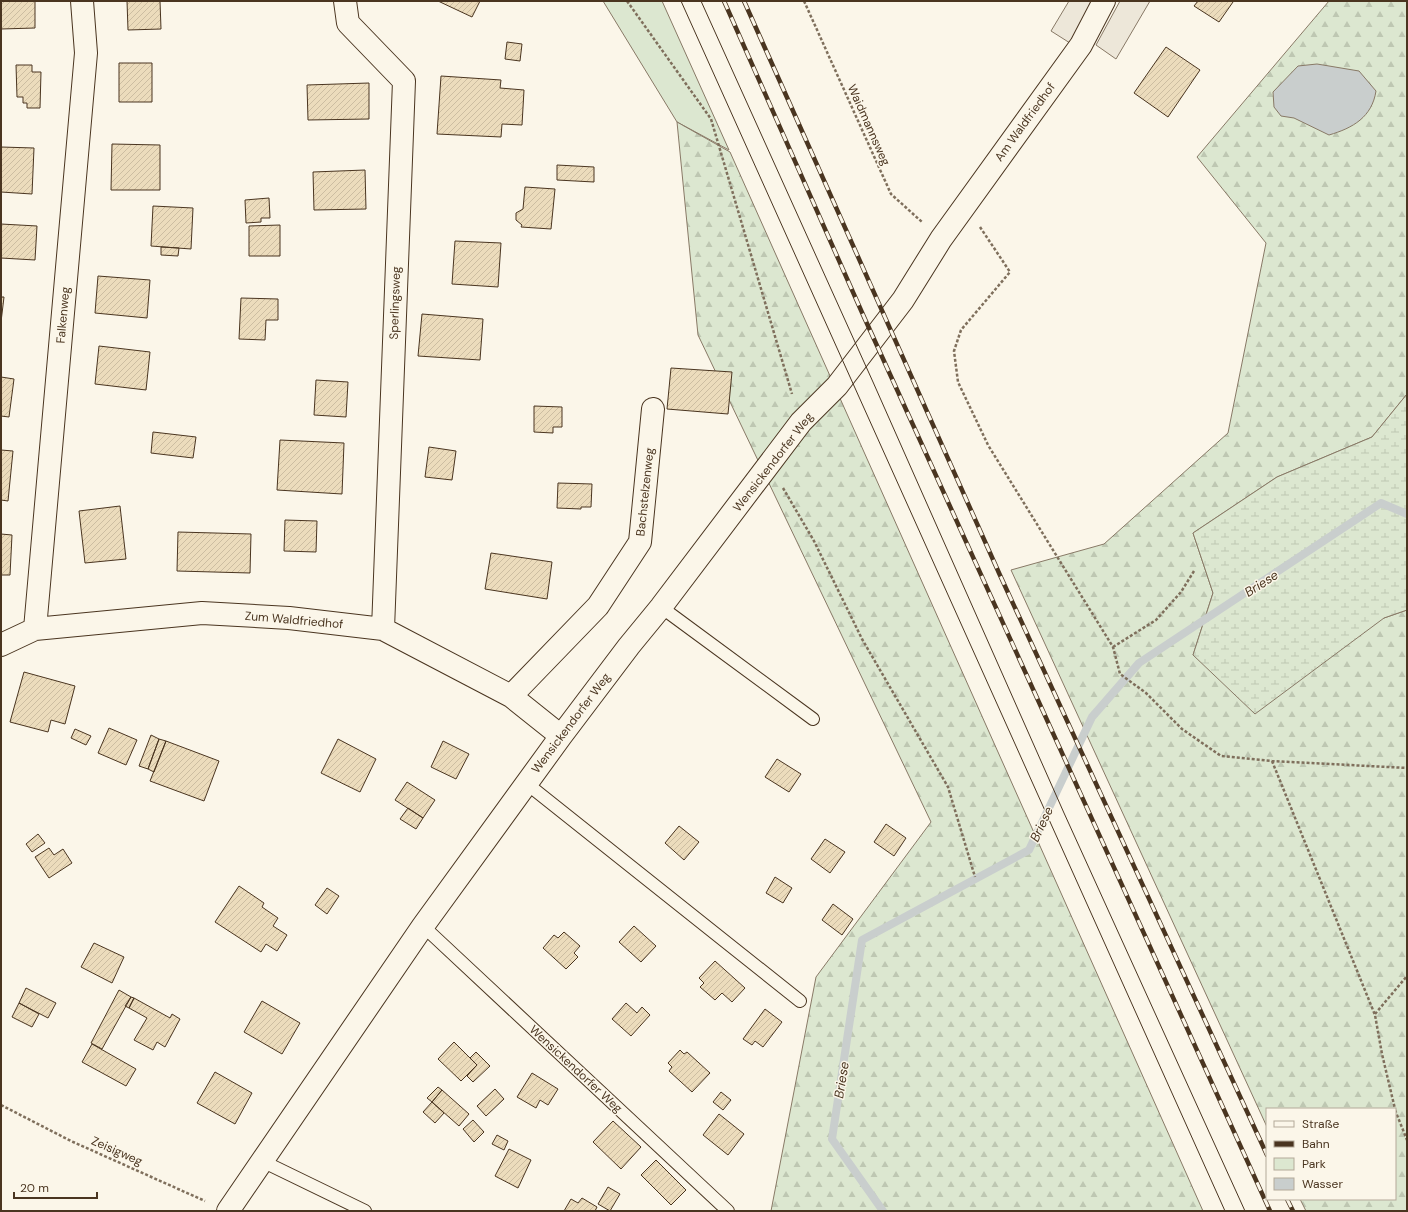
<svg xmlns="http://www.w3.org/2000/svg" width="1408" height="1212" font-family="'DM Sans',sans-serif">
<defs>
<pattern id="forest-firs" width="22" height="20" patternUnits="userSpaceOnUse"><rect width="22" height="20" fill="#dce7d0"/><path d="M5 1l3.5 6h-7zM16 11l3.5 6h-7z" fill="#bec7b2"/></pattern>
<pattern id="wetland-marsh" width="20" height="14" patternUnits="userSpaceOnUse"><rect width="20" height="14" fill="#dce7d0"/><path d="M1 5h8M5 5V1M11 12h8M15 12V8" fill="none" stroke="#bec7b2"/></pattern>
<pattern id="building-hatch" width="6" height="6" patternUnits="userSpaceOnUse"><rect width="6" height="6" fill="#ecdcbc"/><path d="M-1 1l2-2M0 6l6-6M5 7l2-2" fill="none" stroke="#ccbda1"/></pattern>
</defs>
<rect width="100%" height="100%" fill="#fbf6e9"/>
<path fill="#dce7d0" stroke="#887966" d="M 603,1 L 662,1 L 729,150 L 677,122 Z"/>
<path fill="url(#forest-firs)" stroke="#887966" d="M 1329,1 L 1407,1 L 1407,394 L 1372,437 L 1277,477 L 1193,533 L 1213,593 L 1193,655 L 1384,618 L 1407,610 L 1407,1211 L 1306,1211 L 1300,1199 L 1395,1199 L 1395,1109 L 1267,1109 L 1267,1127 L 1011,570 L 1104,544 L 1228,433 L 1266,243 L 1197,157 Z
M 677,122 L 730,152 L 1203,1211 L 771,1211 L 816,977 L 931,822 L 698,335 Z"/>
<path fill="url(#wetland-marsh)" stroke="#887966" d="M 1407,394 L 1407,610 L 1384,618 L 1255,714 L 1193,655 L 1213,593 L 1193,533 L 1277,477 L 1372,437 Z"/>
<path fill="#ede7d9" stroke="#887966" d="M 1069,1 L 1095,1 L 1070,43 L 1051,31 Z
M 1120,1 L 1150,1 L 1116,59 L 1096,45 Z"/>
<path fill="#c9cecd" stroke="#887966" d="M 1317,64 L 1359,71 L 1376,91 C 1372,117 1353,128 1329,135 L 1294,118 L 1281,116 L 1274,107 L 1273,92 L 1298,66 Z"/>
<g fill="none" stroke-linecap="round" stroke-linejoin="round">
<path stroke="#c9cecd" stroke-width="8" d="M 883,1211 L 832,1139 L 862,940 L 1029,850 L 1092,717 L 1139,663 L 1381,503 L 1407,514"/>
</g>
<path fill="url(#building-hatch)" stroke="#4a3520" d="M 1,1 L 35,1 L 35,28 L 1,29 Z
M 127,1 L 160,1 L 161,29 L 128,30 Z
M 438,1 L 480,1 L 472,17 Z
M 1198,1 L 1232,1 L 1233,2 L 1219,22 L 1194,6 Z
M 507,42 L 522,44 L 520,61 L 505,59 Z
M 1166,47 L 1200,70 L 1168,117 L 1134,93 Z
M 119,63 L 152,63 L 152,102 L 119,102 Z
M 16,65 L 32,65 L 32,72 L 41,72 L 40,108 L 27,108 L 27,103 L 23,103 L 23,97 L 17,97 Z
M 441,76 L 501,80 L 500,88 L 524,90 L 522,125 L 502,124 L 501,137 L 437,134 Z
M 369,83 L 369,119 L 308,120 L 307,85 Z
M 112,144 L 160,145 L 160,190 L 111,190 Z
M 1,147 L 34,148 L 32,194 L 1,192 Z
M 557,165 L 594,167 L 594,182 L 557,180 Z
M 365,170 L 366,209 L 314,210 L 313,172 Z
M 525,187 L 555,189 L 551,229 L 521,227 L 522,225 L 516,220 L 516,213 L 523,209 Z
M 269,198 L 270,218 L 261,218 L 261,222 L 246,223 L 245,200 Z
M 153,206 L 193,208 L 191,249 L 151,246 Z
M 1,224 L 37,226 L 35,260 L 1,258 Z
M 280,225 L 280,256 L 249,256 L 249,226 Z
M 455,241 L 501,243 L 498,287 L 452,284 Z
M 161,247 L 179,248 L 178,256 L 161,255 Z
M 98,276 L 150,280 L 147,318 L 95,313 Z
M 1,297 L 4,297 L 1,322 Z
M 241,298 L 278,299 L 278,320 L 266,320 L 265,340 L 239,339 Z
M 422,314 L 483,319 L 480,360 L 418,356 Z
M 99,346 L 150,352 L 146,390 L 95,384 Z
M 671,368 L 732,372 L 728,414 L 667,409 Z
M 1,377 L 14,379 L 9,417 L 1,416 Z
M 316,380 L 348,382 L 346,417 L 314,415 Z
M 534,406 L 562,407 L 562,427 L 553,427 L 553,433 L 534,432 Z
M 153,432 L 196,437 L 193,458 L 151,453 Z
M 280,440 L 344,443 L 342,494 L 277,490 Z
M 429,447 L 456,451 L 452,480 L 425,477 Z
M 1,450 L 13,451 L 8,501 L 1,500 Z
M 558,483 L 592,484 L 591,507 L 581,507 L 581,509 L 557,508 Z
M 120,506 L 126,559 L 85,563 L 79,511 Z
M 285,520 L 317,521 L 316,552 L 284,551 Z
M 178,532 L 251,534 L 250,573 L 177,571 Z
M 1,534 L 12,535 L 10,575 L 1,575 Z
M 491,553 L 552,562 L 547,599 L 485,589 Z
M 24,672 L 75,686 L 65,724 L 51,720 L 48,732 L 10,722 Z
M 109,728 L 137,740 L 126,765 L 98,753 Z
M 75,729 L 91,736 L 86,745 L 71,738 Z
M 151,735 L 159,739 L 148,769 L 139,766 Z
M 159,739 L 166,741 L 154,772 L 148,769 Z
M 338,739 L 376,759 L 360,792 L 321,773 Z
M 166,741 L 219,761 L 204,801 L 150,781 Z
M 443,741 L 469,754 L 456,779 L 431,767 Z
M 777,759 L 801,774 L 789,792 L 765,777 Z
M 407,782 L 435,800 L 423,818 L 395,800 Z
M 408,808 L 423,818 L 416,829 L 400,819 Z
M 886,824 L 906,838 L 894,856 L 874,842 Z
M 679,826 L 699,842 L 684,860 L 665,843 Z
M 38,834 L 45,843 L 32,852 L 26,844 Z
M 825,839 L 845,852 L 830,873 L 811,859 Z
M 49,848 L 54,855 L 63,849 L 72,863 L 49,878 L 35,857 Z
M 775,877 L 792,888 L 783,903 L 766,893 Z
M 239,886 L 264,903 L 262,907 L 278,918 L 273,926 L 287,935 L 277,951 L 266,944 L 261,952 L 215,922 Z
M 327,888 L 339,896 L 327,914 L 315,905 Z
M 833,904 L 853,919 L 842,935 L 822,920 Z
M 634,926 L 656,946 L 641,962 L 619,942 Z
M 564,932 L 580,946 L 574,953 L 578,957 L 566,969 L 543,948 L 554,935 L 558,938 Z
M 94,943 L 124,957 L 112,983 L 81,967 Z
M 715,961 L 745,988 L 732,1002 L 722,993 L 715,1000 L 700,987 L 704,983 L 699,978 Z
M 26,988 L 56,1003 L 48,1018 L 19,1003 Z
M 119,990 L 131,997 L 102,1049 L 91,1043 Z
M 131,997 L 134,998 L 129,1008 L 125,1006 Z
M 134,998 L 170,1018 L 172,1014 L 180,1019 L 165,1047 L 157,1042 L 153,1050 L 134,1040 L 147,1018 L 129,1008 Z
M 262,1001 L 300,1023 L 282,1054 L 244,1032 Z
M 19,1003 L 39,1014 L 32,1027 L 12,1017 Z
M 626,1003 L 637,1013 L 642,1007 L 650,1015 L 631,1036 L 612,1019 Z
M 765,1009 L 782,1022 L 763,1047 L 755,1041 L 752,1045 L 743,1039 Z
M 454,1042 L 477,1065 L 461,1081 L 438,1059 Z
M 92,1044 L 136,1069 L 126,1086 L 82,1062 Z
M 680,1050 L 684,1054 L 687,1052 L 710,1073 L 692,1092 L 669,1071 L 672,1067 L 668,1063 Z
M 476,1052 L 490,1066 L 473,1082 L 467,1076 L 477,1065 L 470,1058 Z
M 215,1072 L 252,1093 L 235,1124 L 197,1103 Z
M 532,1073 L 558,1089 L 548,1105 L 540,1100 L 536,1108 L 517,1097 Z
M 438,1087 L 442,1090 L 432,1102 L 427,1098 Z
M 495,1089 L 504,1099 L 486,1116 L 477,1106 Z
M 442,1090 L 469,1114 L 459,1126 L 432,1102 Z
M 721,1092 L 731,1100 L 723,1110 L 713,1102 Z
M 432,1102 L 444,1113 L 435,1123 L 423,1112 Z
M 719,1114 L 744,1134 L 728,1155 L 703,1135 Z
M 473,1120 L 484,1132 L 474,1142 L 463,1129 Z
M 613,1121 L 641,1147 L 621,1169 L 593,1142 Z
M 497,1135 L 508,1141 L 504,1150 L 492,1144 Z
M 509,1149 L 531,1160 L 518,1188 L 495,1176 Z
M 656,1160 L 686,1190 L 671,1205 L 641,1175 Z
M 608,1187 L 620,1194 L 610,1211 L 598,1204 Z
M 582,1198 L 597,1207 L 595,1211 L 564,1211 L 571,1199 L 578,1203 Z"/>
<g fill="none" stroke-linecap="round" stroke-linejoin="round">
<defs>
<path id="lane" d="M 661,607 L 813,719
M 526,783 L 800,1001
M 423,926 L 728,1211
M 262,1161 L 365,1211"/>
<path id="street" d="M 345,1 L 348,23 L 404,81 L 383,629
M 35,629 L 86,53 L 82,1
M 1,645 L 35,629 L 202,613 L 289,618 L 383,629 L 511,696 L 561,736
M 511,696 L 598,606 L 640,542 L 653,409
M 228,1211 L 423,926 L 561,736 L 629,646 L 661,607 L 801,422 L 837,386 L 903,300 L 941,239 L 1081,45 L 1104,1"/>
</defs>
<use href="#lane" stroke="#4a3520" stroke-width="14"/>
<use href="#street" stroke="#4a3520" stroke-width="24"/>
<path stroke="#7f6f5c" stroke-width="2.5" stroke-dasharray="3 2" stroke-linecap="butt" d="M 627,1 L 711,119 L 792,394
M 804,1 L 891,194 L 922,222
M 980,227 L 1010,272 L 961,330 L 954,351 L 958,382 L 988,445 L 1113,647 L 1120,674 L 1146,693 L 1182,729 L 1221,756 L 1272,761 L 1407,768
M 783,488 L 814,541 L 862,639 L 948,787 L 975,877
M 1113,647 L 1156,620 L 1181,592 L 1194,571
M 1272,761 L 1375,1015 L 1382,1054 L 1395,1109
M 1375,1014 L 1407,976
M 1,1105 L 71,1141 L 205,1201
M 1395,1110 L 1407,1140"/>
<use href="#lane" stroke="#fbf6e9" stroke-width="12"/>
<use href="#street" stroke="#fbf6e9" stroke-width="22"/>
<path stroke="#4a3520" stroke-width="1" d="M 681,1 L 1225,1211
M 701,1 L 873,382 L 1064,813 L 1245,1211"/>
<defs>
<path id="rail" d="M 724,1 L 864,317 L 1270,1211
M 744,1 L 999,573 L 1267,1155
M 1287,1199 L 1293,1211"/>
</defs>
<use href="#rail" stroke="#4a3520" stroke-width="4.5"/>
<use href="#rail" stroke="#fbf6e9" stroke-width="3" stroke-dasharray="9" stroke-linecap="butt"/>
</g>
<g text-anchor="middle" stroke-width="3" stroke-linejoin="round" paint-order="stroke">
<g font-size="12" fill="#4a3520" stroke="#fbf6e9">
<text transform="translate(1025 122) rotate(-54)" y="4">Am Waldfriedhof</text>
<text transform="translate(869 125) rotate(66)" y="4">Waidmannsweg</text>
<text transform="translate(395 303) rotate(-88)" y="4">Sperlingsweg</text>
<text transform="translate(63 315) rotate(-85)" y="4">Falkenweg</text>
<text transform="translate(773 462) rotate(-52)" y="4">Wensickendorfer Weg</text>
<text transform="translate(645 492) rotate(-84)" y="4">Bachstelzenweg</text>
<text transform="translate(294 620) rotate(5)" y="4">Zum Waldfriedhof</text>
<text transform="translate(571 723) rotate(-53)" y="4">Wensickendorfer Weg</text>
<text transform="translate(576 1069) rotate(43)" y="4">Wensickendorfer Weg</text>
<text transform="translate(117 1151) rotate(24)" y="4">Zeisigweg</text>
</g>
<g font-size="13" font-style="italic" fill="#4a3520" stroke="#fbf6e9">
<text transform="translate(1261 583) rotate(-33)" y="5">Briese</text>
<text transform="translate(1041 824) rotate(-65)" y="5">Briese</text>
<text transform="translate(841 1080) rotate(-81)" y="5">Briese</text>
</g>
</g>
<rect width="1408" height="1212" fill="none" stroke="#4a3520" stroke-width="4"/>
<rect x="1266" y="1108" width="130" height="92" fill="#fbf6e9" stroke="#b4a999"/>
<rect x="1274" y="1121" width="20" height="6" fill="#fbf6e9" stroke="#b4a999"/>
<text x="1302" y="1128" font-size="12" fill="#4a3520">Straße</text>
<rect x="1274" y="1141" width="20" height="6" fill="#4a3520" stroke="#b4a999"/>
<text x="1302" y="1148" font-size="12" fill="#4a3520">Bahn</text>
<rect x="1274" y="1158" width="20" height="12" fill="#dce7d0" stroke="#b4a999"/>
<text x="1302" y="1168" font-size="12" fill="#4a3520">Park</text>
<rect x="1274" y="1178" width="20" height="12" fill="#c9cecd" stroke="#b4a999"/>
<text x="1302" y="1188" font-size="12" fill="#4a3520">Wasser</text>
<path d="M14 1192v6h83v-6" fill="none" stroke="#4a3520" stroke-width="2"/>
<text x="20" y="1192" font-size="12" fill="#4a3520" stroke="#fbf6e9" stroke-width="3" paint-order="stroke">20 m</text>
</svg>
